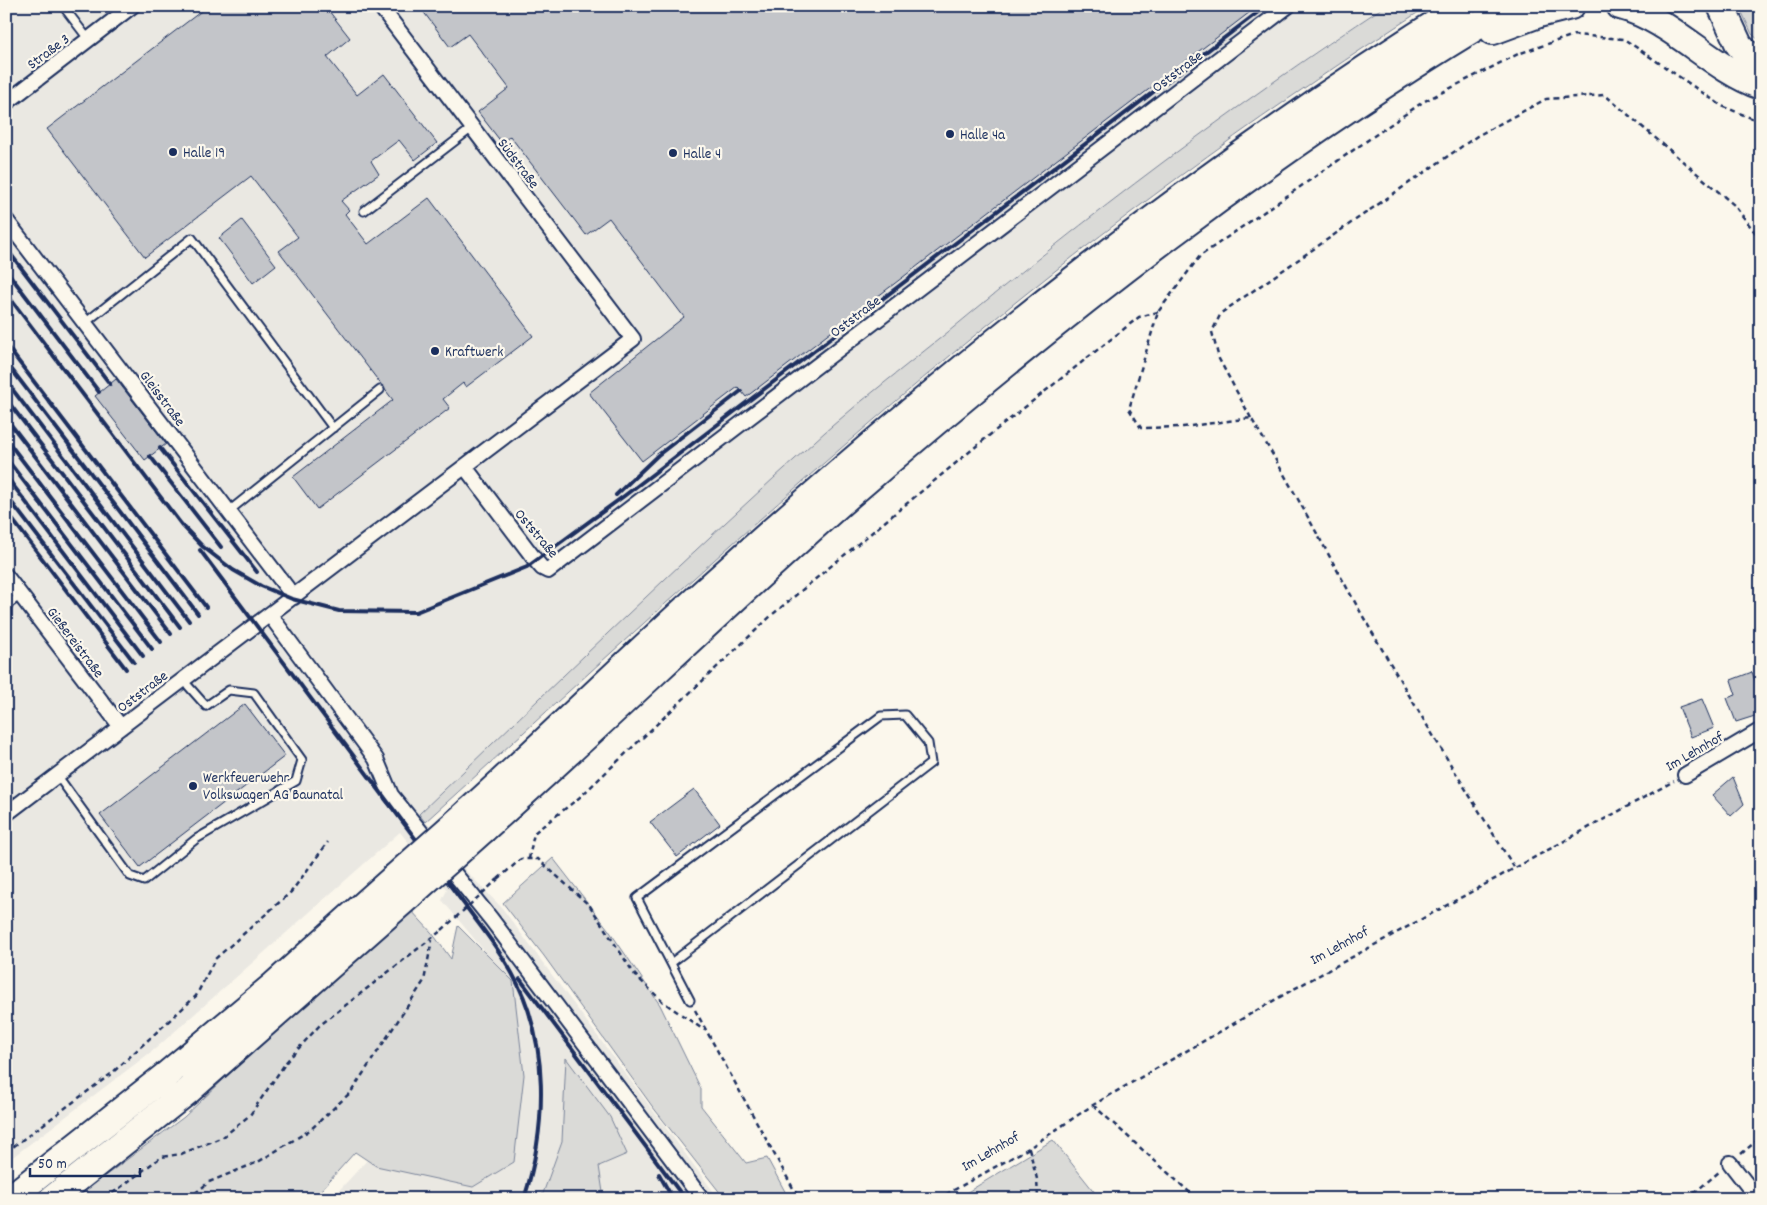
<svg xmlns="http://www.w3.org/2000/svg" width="1767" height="1205" font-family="Dekko,sans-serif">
<rect width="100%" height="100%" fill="#fbf7ec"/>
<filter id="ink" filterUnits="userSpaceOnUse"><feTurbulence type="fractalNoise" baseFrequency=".02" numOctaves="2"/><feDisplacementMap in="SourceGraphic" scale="10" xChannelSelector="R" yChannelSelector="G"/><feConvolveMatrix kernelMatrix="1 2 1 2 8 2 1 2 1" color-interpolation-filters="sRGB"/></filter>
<g filter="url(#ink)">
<path fill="#eae8e2" d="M 6,6 L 1385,6 L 1325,45 L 1191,142 L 1051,247 L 827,431 L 717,531 L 419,814 L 467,872 L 502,908 L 719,1199 L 331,1199 L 503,1014 L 506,987 L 486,953 L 442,900 L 447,890 L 400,832 L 155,1049 L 6,1162 Z"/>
<path fill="#dadad7" stroke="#7a849a" d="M 1385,6 L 1428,6 C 1278,102 1134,206 996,318 C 799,478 613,652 425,822 L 419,814 C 553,686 686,556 825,432 C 865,397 907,365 948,332 C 1088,216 1233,106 1385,6 Z
M 1739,6 L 1761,6 L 1761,42 L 1752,34 Z
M 553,858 L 608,929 L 660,1005 L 701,1089 L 701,1106 L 746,1163 L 767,1158 L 789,1199 L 725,1199 L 652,1106 L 544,956 L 503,903 Z
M 410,909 L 432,933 L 451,959 L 458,926 L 513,981 L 524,1075 L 514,1162 L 473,1187 L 376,1166 L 355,1152 L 313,1199 L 74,1199 L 184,1117 L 298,1009 Z
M 566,1058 L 610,1117 L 627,1154 L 599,1166 L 604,1199 L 541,1199 L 562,1141 Z
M 1053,1140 L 1100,1199 L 956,1199 Z"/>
<path fill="#c3c5c9" stroke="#1b2f5e" d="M 208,6 L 325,6 L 350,38 L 327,57 L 357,95 L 384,74 L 437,143 L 415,160 L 399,140 L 371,161 L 379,174 L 341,201 L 349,210 L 345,214 L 368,244 L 429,198 L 533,336 L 466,387 L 463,383 L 443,399 L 450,408 L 317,509 L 293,477 L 393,400 L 279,251 L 298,237 L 251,176 L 145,257 L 47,129 Z
M 419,6 L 1258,6 L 746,397 L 738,387 L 642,461 L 589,393 L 684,317 L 609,218 L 586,235 L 510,136 L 502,143 L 478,112 L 509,88 L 468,34 L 450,47 Z
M 242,220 L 276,265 L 253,283 L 219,238 Z
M 116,379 L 166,444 L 145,460 L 95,396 Z
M 1752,672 L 1761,697 L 1761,714 L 1736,722 L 1727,698 L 1736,695 L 1731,680 Z
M 1702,699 L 1714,728 L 1691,737 L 1679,707 Z
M 245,704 L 285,756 L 140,867 L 100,815 Z
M 1733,777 L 1744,804 L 1731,816 L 1712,795 Z
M 694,789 L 720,824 L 677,857 L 650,822 Z"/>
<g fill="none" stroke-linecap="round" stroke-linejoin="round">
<defs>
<path id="lane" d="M 63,6 L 89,40
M 364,211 L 472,128
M 85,323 L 192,238 L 333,428
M 229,511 L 380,390
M 6,606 L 21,595
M 57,775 L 130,876 L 144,881 L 196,839 L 296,781 L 302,760 L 254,693 L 229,690 L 206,706 L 183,680
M 671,963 L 931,763 L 928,743 L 905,715 L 881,716 L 637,898 L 690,1000"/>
<path id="street" d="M 6,103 L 132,6
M 6,220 L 294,597
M 465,467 L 536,561 L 542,568 L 548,571 L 1288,6
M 6,576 L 121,727
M 270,615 L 376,759 L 391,795 L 491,919 L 702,1199
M 1685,775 L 1761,730
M 6,814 L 633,339 L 380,6
M 1730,1163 L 1758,1199"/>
<path id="highway" d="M 1620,6 C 1673,20 1709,67 1761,86
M 1721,6 L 1739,45 L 1761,68
M 1493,31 L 1539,14 L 1571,6
M 468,812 C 548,740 624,664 704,592 C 941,377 1190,176 1463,6
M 484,829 C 608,719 726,603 851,494 C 1057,316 1277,144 1511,6
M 9,1199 L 165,1076 L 274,985 L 395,877
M 52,1199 L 188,1091 L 410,895"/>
</defs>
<use href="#lane" stroke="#1b2f5e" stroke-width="11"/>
<use href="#street" stroke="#1b2f5e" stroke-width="18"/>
<use href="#highway" stroke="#1b2f5e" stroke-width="30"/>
<path stroke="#1b2f5e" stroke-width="2.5" stroke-dasharray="5 4" stroke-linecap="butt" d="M 1251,418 L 1219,359 L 1212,332 L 1221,313 L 1477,136 L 1546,99 L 1605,95 L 1734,205 L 1761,240
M 529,859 L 534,833 L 580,797 L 773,614 L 991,434 L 1139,317 L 1158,312
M 1514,867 C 1463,786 1413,703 1365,620 C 1327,553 1291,484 1251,418 L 1183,427 L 1141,428 L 1129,409 L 1158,312 L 1200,256 L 1423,102 L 1518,54 L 1574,35 L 1624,39 L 1722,106 L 1761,122
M 498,879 L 521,859 L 538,859 L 590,906 L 635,975 L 663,1002 L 704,1030
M 695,1010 L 799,1199
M 1093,1105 L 1197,1199
M 1029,1148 L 1037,1179 L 1038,1199
M 6,1152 L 111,1074 L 196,996 L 215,959 L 291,892 L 328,842
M 1741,1154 L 1761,1137
M 105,1199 L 161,1157 L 181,1154 L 223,1137 L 250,1115 L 287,1061 L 319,1026 L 442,930
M 188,1199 L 209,1182 L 258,1162 L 310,1130 L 351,1092 L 424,981 L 432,940
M 938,1199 L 1029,1148 L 1093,1105 L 1292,990 L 1674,781
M 1687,1199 L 1719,1172"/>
<use href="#lane" stroke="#fbf7ec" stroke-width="7"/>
<use href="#street" stroke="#fbf7ec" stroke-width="14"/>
<use href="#highway" stroke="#fbf7ec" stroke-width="26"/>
<path stroke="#1b2f5e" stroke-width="4" d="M 6,248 L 110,384
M 6,270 L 99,392
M 6,293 L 181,524 L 202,546 L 233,570 L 261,586 L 292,599 L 339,611 L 416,612 L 527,567 L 624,496 L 1266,6
M 6,345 L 206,607
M 6,362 L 198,614
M 6,381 L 189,621
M 6,399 L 180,627
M 6,418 L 171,634
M 6,439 L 161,642
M 160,448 L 257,572
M 150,456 L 221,547
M 6,458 L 152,649
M 6,476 L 143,656
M 6,495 L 134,662
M 616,495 L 658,455 L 741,391
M 6,511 L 126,669
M 200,550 L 476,920 C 489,937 502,955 512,973 C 550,1041 547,1127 524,1199
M 520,979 L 685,1199
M 659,1174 L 673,1199"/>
<defs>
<path id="highway-bridge" d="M 395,877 L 468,812
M 410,895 L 484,829"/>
</defs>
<use href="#highway-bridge" stroke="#1b2f5e" stroke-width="30" stroke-linecap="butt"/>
<path stroke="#1b2f5e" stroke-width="2.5" stroke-dasharray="5 4" stroke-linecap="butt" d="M 442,930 L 498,879"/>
<use href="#highway-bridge" stroke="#fbf7ec" stroke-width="26"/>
</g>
</g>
<g fill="#1b2f5e" stroke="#fbf7ec" stroke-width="2">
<circle cx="950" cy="134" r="5"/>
<circle cx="173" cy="152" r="5"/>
<circle cx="673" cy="153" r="5"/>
<circle cx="435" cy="351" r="5"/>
<circle cx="193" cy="786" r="5"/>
</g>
<g text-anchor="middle" stroke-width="4.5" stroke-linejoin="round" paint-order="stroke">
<g font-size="15" fill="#1b2f5e" stroke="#fbf7ec">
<text transform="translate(48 51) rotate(-37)" y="5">Straße 3</text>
<text transform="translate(1177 71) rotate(-37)" y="5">Oststraße</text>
<text transform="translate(519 163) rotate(53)" y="5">Südstraße</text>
<text transform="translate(855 316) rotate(-37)" y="5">Oststraße</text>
<text transform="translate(163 398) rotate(53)" y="5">Gleisstraße</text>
<text transform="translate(537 533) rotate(50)" y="5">Oststraße</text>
<text transform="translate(76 642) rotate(53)" y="5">Gießereistraße</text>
<text transform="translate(142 691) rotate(-37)" y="5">Oststraße</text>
<text transform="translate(1694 751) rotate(-30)" y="5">Im Lehnhof</text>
<text transform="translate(1339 945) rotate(-29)" y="5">Im Lehnhof</text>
<text transform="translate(990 1151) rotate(-30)" y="5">Im Lehnhof</text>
</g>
<g font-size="15" fill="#1b2f5e" stroke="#fbf7ec" text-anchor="start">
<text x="960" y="139">Halle 4a</text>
<text x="183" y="157">Halle 19</text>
<text x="683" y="158">Halle 4</text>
<text x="445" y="356">Kraftwerk</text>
<text x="203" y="782">Werkfeuerwehr<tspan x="203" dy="17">Volkswagen AG Baunatal</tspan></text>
</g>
</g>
<rect width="1767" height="1205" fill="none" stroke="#fbf7ec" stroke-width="25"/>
<rect x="12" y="12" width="1742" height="1180" fill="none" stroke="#1b2f5e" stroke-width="2" filter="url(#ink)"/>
<path d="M30 1168v8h110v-8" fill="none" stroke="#1b2f5e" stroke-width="2.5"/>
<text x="38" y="1168" font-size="15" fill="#1b2f5e" stroke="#fbf7ec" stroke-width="4" paint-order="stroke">50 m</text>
</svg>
